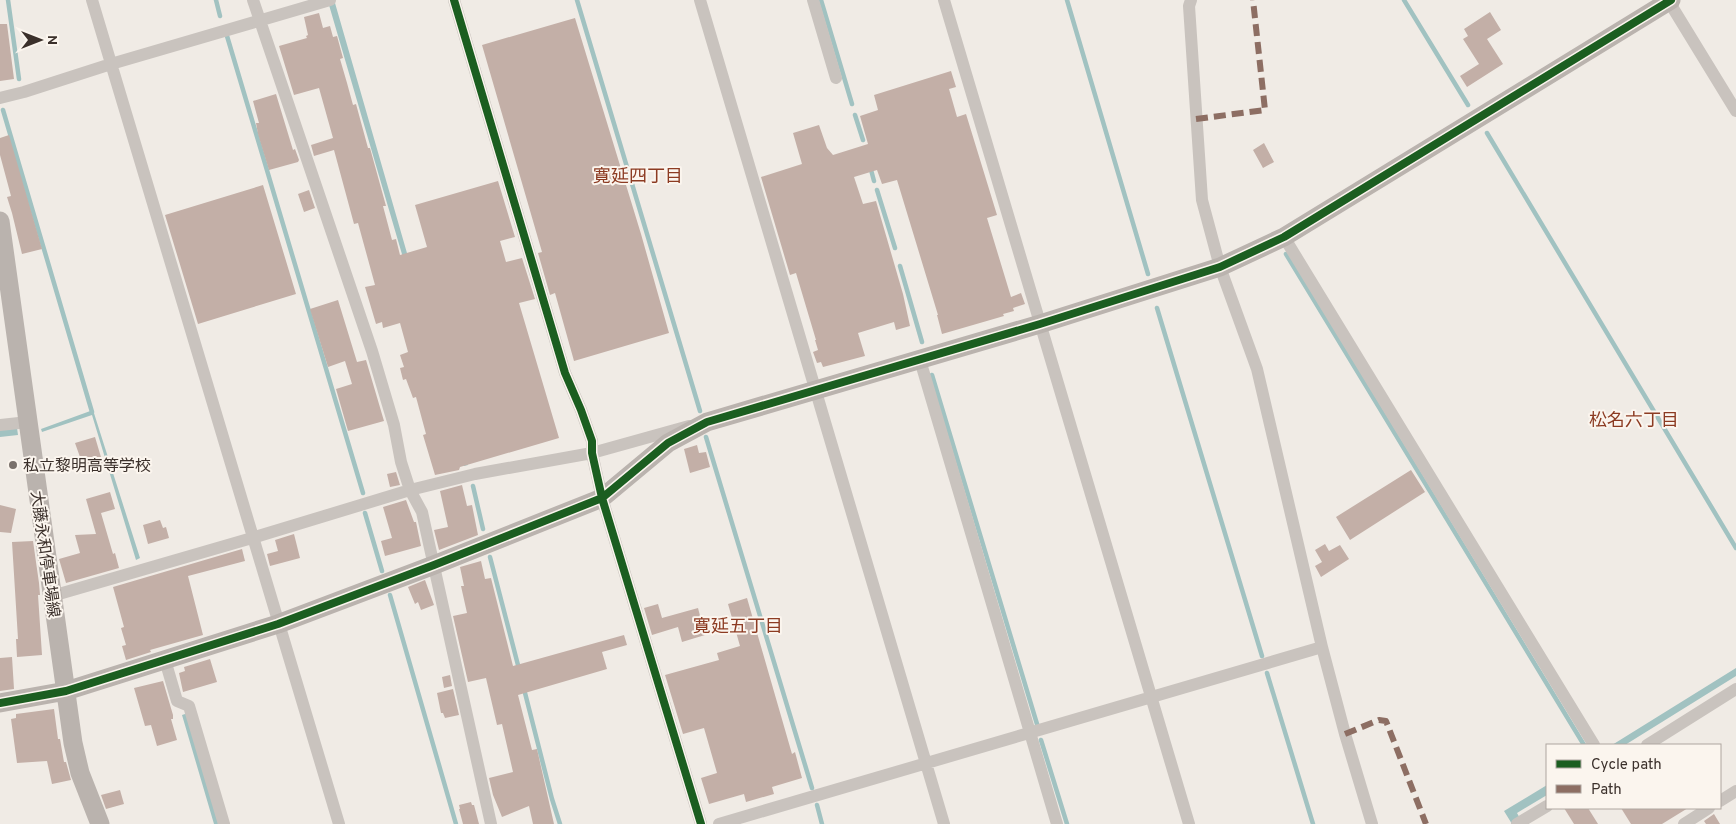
<svg xmlns="http://www.w3.org/2000/svg" width="1736" height="824" font-family="Overpass,'Noto Sans JP',sans-serif">
<rect width="100%" height="100%" fill="#f0ebe5"/>
<path fill="#a1c2c1" d="M 335,3 L 468,465 L 464,466 L 329,5 Z
M 93,410 L 140,558 L 136,560 L 92,415 L 42,432 L 41,429 Z
M 17,428 L 18,435 L 0,437 L 0,430 Z
M 1736,668 L 1736,676 L 1625,745 L 1612,745 Z
M 188,713 L 220,824 L 214,824 L 182,715 Z
M 1547,785 L 1547,795 L 1517,813 L 1523,824 L 1512,824 L 1504,811 Z"/>
<g fill="none" stroke-linecap="round" stroke-linejoin="round">
<path stroke="#a1c2c1" stroke-width="4.5" d="M 8,0 L 19,79
M 216,0 L 220,16
M 577,0 L 700,411
M 821,0 L 852,104
M 1067,0 L 1148,274
M 1404,0 L 1468,105
M 227,36 L 363,493
M 3,110 L 92,412
M 855,115 L 863,140
M 1487,133 L 1736,548
M 870,166 L 874,181
M 877,190 L 895,248
M 1286,254 L 1584,745
M 900,266 L 922,342
M 1157,308 L 1262,656
M 932,375 L 1037,724
M 706,437 L 812,788
M 473,486 L 483,529
M 365,513 L 382,571
M 490,557 L 519,669
M 390,595 L 456,824
M 1267,673 L 1313,824
M 524,689 L 552,799 L 560,824
M 1041,740 L 1067,824
M 817,805 L 822,824"/>
</g>
<path fill="#c3afa7" d="M 1490,12 L 1501,30 L 1487,39 L 1503,64 L 1467,87 L 1460,76 L 1479,64 L 1463,39 L 1468,36 L 1464,29 Z
M 319,13 L 323,28 L 330,26 L 333,37 L 337,36 L 343,58 L 340,59 L 347,83 L 353,105 L 356,104 L 368,148 L 370,148 L 386,206 L 383,206 L 392,240 L 396,239 L 400,255 L 427,247 L 415,205 L 498,181 L 515,237 L 500,241 L 506,262 L 522,258 L 535,299 L 519,303 L 559,438 L 460,467 L 459,470 L 435,475 L 423,435 L 426,434 L 416,397 L 413,398 L 406,379 L 403,380 L 400,368 L 404,367 L 400,355 L 408,352 L 400,323 L 383,328 L 382,322 L 376,324 L 365,287 L 375,285 L 358,223 L 354,224 L 334,150 L 314,156 L 311,145 L 333,138 L 319,88 L 294,95 L 279,46 L 307,38 L 306,36 L 308,35 L 304,17 Z
M 575,18 L 641,234 L 669,333 L 574,361 L 555,293 L 550,295 L 538,253 L 542,252 L 482,45 Z
M 0,24 L 7,24 L 14,79 L 0,81 Z
M 951,71 L 956,87 L 949,89 L 957,117 L 966,114 L 997,215 L 987,218 L 1011,297 L 1021,293 L 1025,304 L 1013,308 L 1014,311 L 1003,314 L 1004,316 L 942,334 L 937,315 L 938,315 L 897,180 L 882,184 L 877,170 L 854,177 L 863,204 L 876,201 L 903,294 L 910,326 L 896,330 L 894,322 L 858,333 L 865,356 L 823,367 L 821,362 L 817,363 L 813,352 L 818,350 L 815,340 L 816,340 L 796,273 L 790,275 L 761,177 L 802,164 L 793,133 L 819,125 L 827,148 L 833,155 L 868,144 L 860,116 L 878,110 L 874,95 Z
M 276,94 L 293,150 L 295,149 L 299,160 L 298,162 L 269,170 L 258,134 L 256,123 L 259,123 L 253,101 Z
M 9,135 L 42,249 L 22,254 L 12,213 L 7,197 L 11,196 L 0,155 L 0,138 Z
M 1264,143 L 1274,162 L 1263,168 L 1253,150 Z
M 263,185 L 296,294 L 198,324 L 165,215 Z
M 309,190 L 315,208 L 304,212 L 298,194 Z
M 338,300 L 357,362 L 366,360 L 384,421 L 348,431 L 336,389 L 352,384 L 345,361 L 328,367 L 310,309 Z
M 95,437 L 103,464 L 78,471 L 75,459 L 80,457 L 75,443 Z
M 697,445 L 699,453 L 706,452 L 710,467 L 690,473 L 684,449 Z
M 1411,470 L 1425,492 L 1350,540 L 1336,517 Z
M 396,472 L 400,485 L 390,487 L 387,474 Z
M 462,485 L 467,506 L 472,505 L 478,535 L 439,550 L 434,530 L 448,527 L 440,491 Z
M 110,492 L 115,509 L 101,513 L 113,554 L 115,553 L 119,568 L 66,583 L 59,559 L 80,553 L 75,535 L 96,534 L 86,499 Z
M 406,500 L 414,522 L 416,522 L 421,546 L 385,556 L 381,541 L 392,538 L 383,507 Z
M 0,505 L 16,509 L 11,533 L 0,532 Z
M 160,520 L 163,528 L 166,527 L 169,538 L 148,544 L 143,525 Z
M 294,534 L 300,558 L 270,566 L 267,554 L 278,551 L 275,540 Z
M 33,541 L 39,583 L 40,595 L 38,595 L 42,655 L 17,657 L 16,639 L 18,639 L 12,542 Z
M 1325,544 L 1329,551 L 1340,545 L 1349,559 L 1321,577 L 1315,566 L 1322,562 L 1315,550 Z
M 242,549 L 245,561 L 188,576 L 203,635 L 150,650 L 151,652 L 126,660 L 122,646 L 126,645 L 121,628 L 124,627 L 113,587 Z
M 481,561 L 485,579 L 491,578 L 513,666 L 624,635 L 627,645 L 602,652 L 607,669 L 518,695 L 532,750 L 537,749 L 554,824 L 533,824 L 529,806 L 502,817 L 493,795 L 489,778 L 513,772 L 502,724 L 497,725 L 486,678 L 468,682 L 453,616 L 467,613 L 461,586 L 464,586 L 460,567 Z
M 425,580 L 434,605 L 421,610 L 418,602 L 415,604 L 408,587 Z
M 747,598 L 792,754 L 795,752 L 802,778 L 772,787 L 774,794 L 746,802 L 744,794 L 709,804 L 701,778 L 717,773 L 704,728 L 683,734 L 665,675 L 719,660 L 717,653 L 740,646 L 728,604 Z
M 658,604 L 662,618 L 698,608 L 705,635 L 682,642 L 678,627 L 652,635 L 644,608 Z
M 12,657 L 14,689 L 0,691 L 0,658 Z
M 210,659 L 217,682 L 183,692 L 179,673 L 185,671 L 184,667 Z
M 450,675 L 452,686 L 444,688 L 442,677 Z
M 163,681 L 173,715 L 173,719 L 171,719 L 177,740 L 157,746 L 151,725 L 145,726 L 134,688 Z
M 453,689 L 459,715 L 445,718 L 443,713 L 441,713 L 437,693 Z
M 54,709 L 58,739 L 60,739 L 64,762 L 66,762 L 71,780 L 52,784 L 47,761 L 17,763 L 11,719 L 16,718 L 16,714 Z
M 120,790 L 124,804 L 106,809 L 101,795 Z
M 471,802 L 472,805 L 474,805 L 479,824 L 463,824 L 459,809 L 460,809 L 459,805 Z
M 1564,808 L 1588,808 L 1598,824 L 1574,824 Z
M 1621,808 L 1688,808 L 1662,824 L 1631,824 Z
M 1714,814 L 1720,824 L 1706,824 L 1704,821 Z"/>
<g fill="none" stroke-linecap="round" stroke-linejoin="round">
<path stroke="#c9c3be" stroke-width="12" d="M 92,0 L 339,824
M 253,0 L 372,351 L 394,425 L 401,462 L 410,490 L 422,512 L 491,824
M 454,0 L 565,373 L 581,410 L 592,441 L 592,453 L 602,498 L 701,824
M 700,0 L 944,824
M 813,0 L 836,78
M 944,0 L 1189,824
M 1191,0 L 1189,6 L 1202,200 L 1220,267 L 1257,369 L 1322,647 L 1345,734 L 1372,824
M 1668,0 L 1736,111
M 0,98 L 24,92 L 111,64 L 330,0
M 1284,237 L 1594,745
M 920,360 L 1057,824
M 0,425 L 28,422
M 52,596 L 252,538 L 410,490 L 475,474 L 592,453 L 689,426
M 165,660 L 177,701 L 189,706 L 224,824
M 1647,745 L 1736,689
M 1720,801 L 1736,791
M 719,824 L 1322,647
M 1517,824 L 1547,806
M 1684,824 L 1709,808"/>
<path stroke="#bab3ae" stroke-width="19" d="M 0,221 L 73,743 L 80,773 L 100,824
M 0,703 L 66,691 L 278,624 L 434,565 L 602,498 L 668,443 L 707,422 L 1040,324 L 1220,267 L 1284,237 L 1671,0"/>
<path stroke="#8d6e63" stroke-width="6" stroke-dasharray="12 6" stroke-linecap="butt" d="M 1196,119 L 1265,110 L 1253,0
M 1345,734 L 1379,720 L 1386,721 L 1426,824"/>
<defs>
<path id="cycleway" d="M 454,0 L 565,373 L 581,410 L 592,441 L 592,453 L 602,498 L 701,824
M 0,703 L 66,691 L 278,624 L 434,565 L 602,498 L 668,443 L 707,422 L 1040,324 L 1220,267 L 1284,237 L 1671,0"/>
</defs>
<use href="#cycleway" stroke="#fbf5ee" stroke-width="11"/>
<use href="#cycleway" stroke="#1b5e20" stroke-width="8"/>
</g>
<circle fill="#7a716c" stroke="#fbf5ee" stroke-width="2" cx="13" cy="465" r="5"/>
<g text-anchor="middle" stroke-width="4" stroke-linejoin="round" paint-order="stroke">
<g font-size="16" fill="#3b302b" stroke="#fbf5ee" text-anchor="start">
<text x="23" y="471">私立黎明高等学校</text>
</g>
<g font-size="16" fill="#3b302b" stroke="#fbf5ee">
<text transform="translate(46 554) rotate(82)" y="6">大藤永和停車場線</text>
</g>
<g font-size="18" fill="#8c3b22" stroke="#fbf5ee">
<text x="638" y="182">寛延四丁目</text>
<text x="1634" y="426">松名六丁目</text>
<text x="738" y="632">寛延五丁目</text>
</g>
</g>
<rect x="1546" y="744" width="175" height="65" fill="#fbf5ee" stroke="#aea6a0"/>
<rect x="1556" y="760" width="25" height="8" fill="#1b5e20" stroke="#aea6a0"/>
<text x="1591" y="769" font-size="15" fill="#3b302b">Cycle path</text>
<rect x="1556" y="785" width="25" height="8" fill="#8d6e63" stroke="#aea6a0"/>
<text x="1591" y="794" font-size="15" fill="#3b302b">Path</text>
<g transform="translate(40 40) rotate(90)" stroke="#fbf5ee" stroke-width="4" paint-order="stroke">
<path d="M0-4L9 19L0 12L-9 19Z" fill="#3b302b"/>
<text y="-8" font-size="14" font-weight="bold" text-anchor="middle" fill="#3b302b">N</text>
</g>
</svg>
